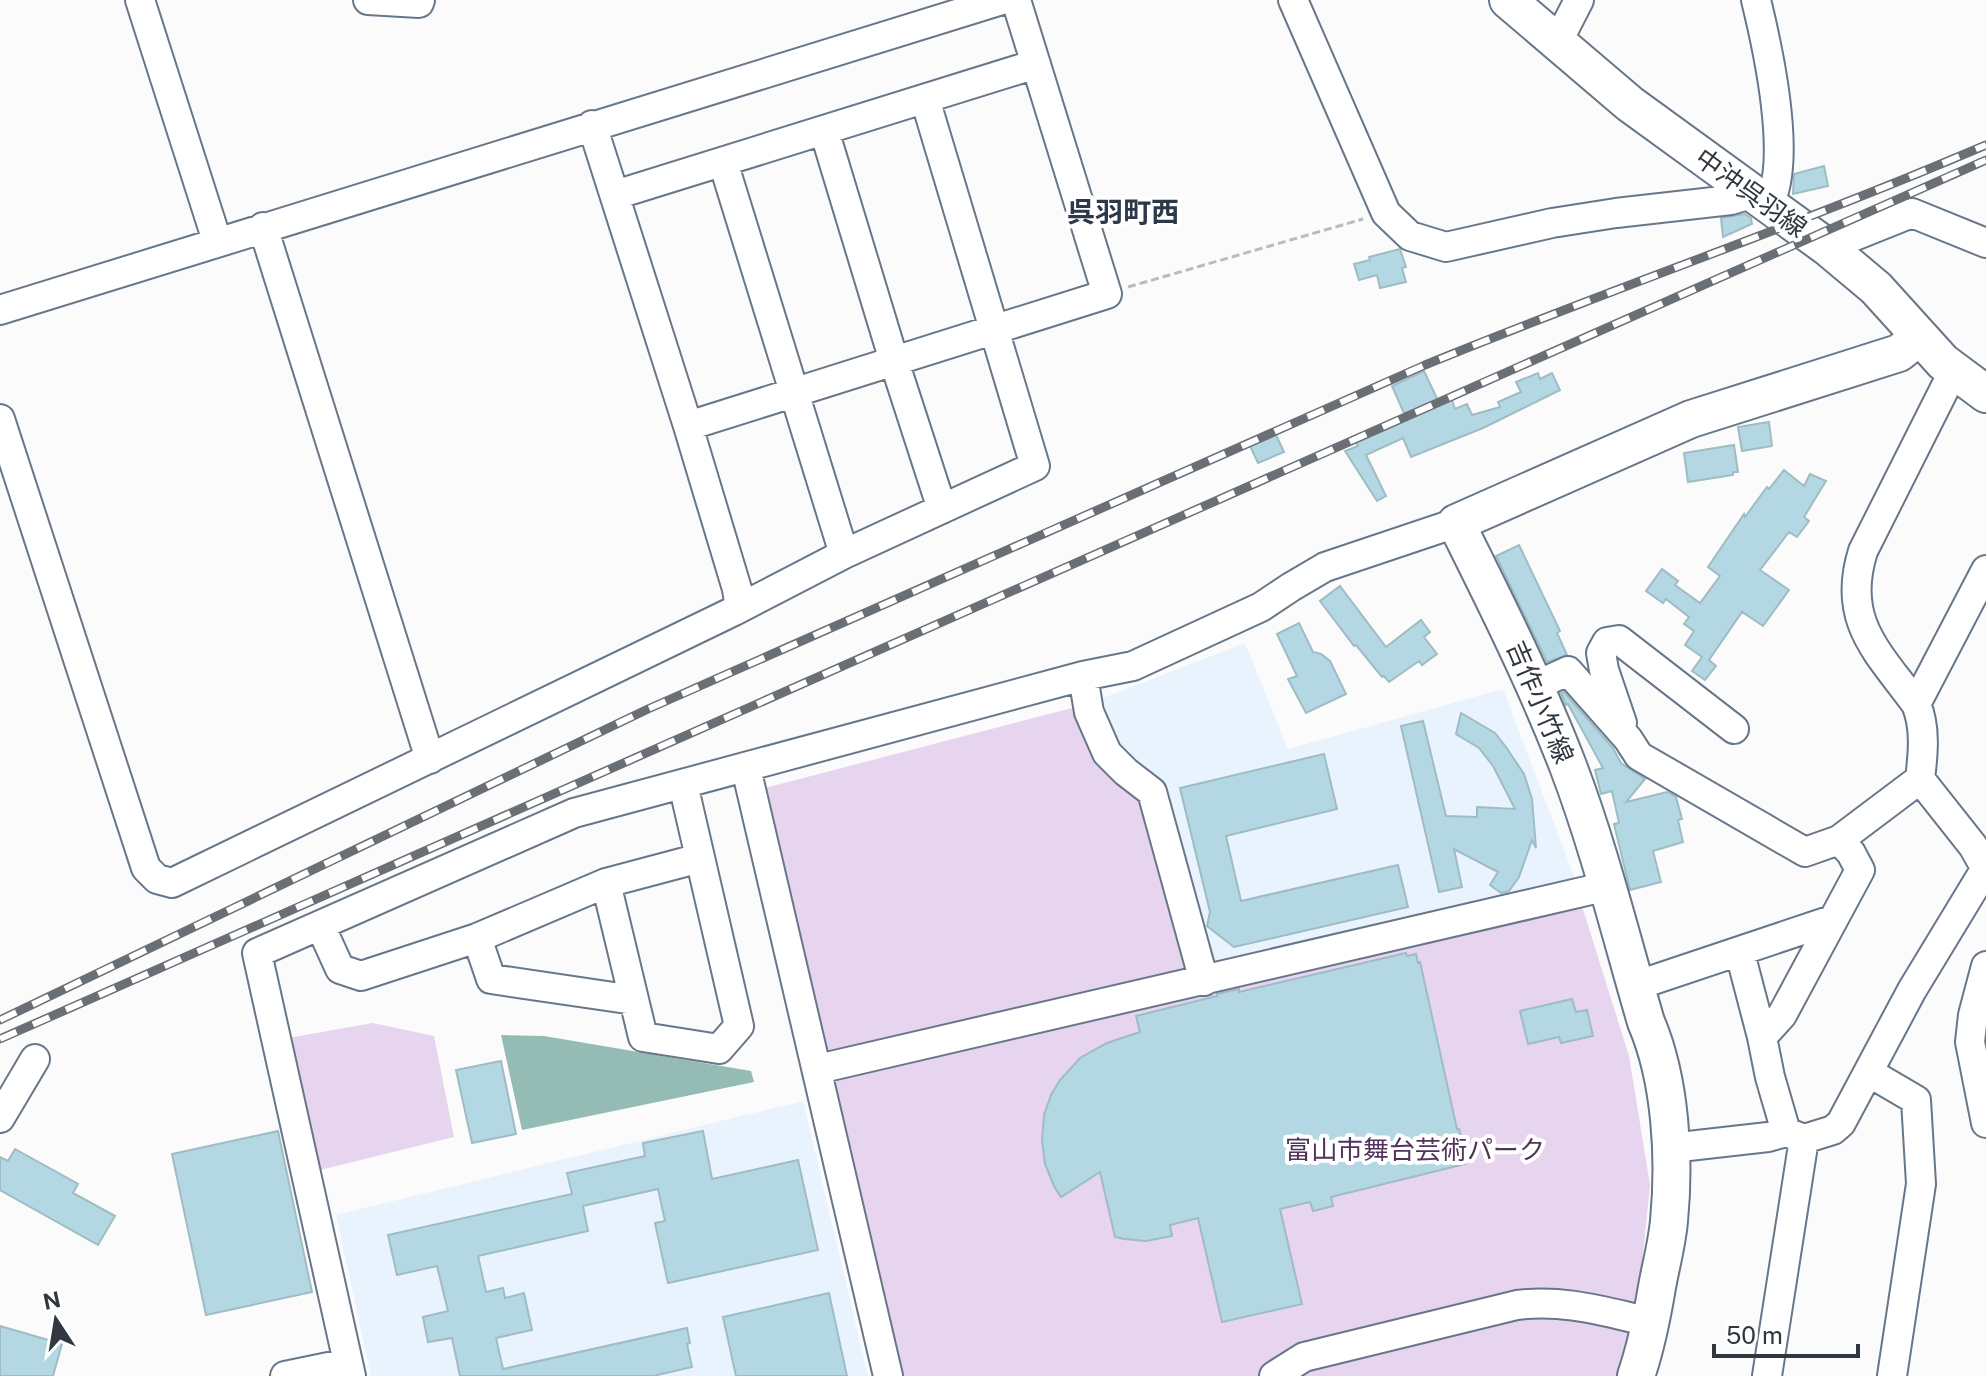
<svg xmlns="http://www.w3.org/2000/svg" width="1986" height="1376" font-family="'Public Sans','Noto Sans JP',sans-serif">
<rect width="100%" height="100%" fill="#fbfbfb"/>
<path fill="#e9f3fd" d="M 1245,643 L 1288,749 L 1503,689 L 1575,879 L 1213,961 L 1163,786 L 1112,737 L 1103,698 Z
M 803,1101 L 868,1376 L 371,1376 L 336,1215 Z"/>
<path fill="#e7d4ee" d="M 1072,708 L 1095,757 L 1144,798 L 1186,968 L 1576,887 L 1629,1056 L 1650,1185 L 1638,1304 L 1618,1376 L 903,1376 L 761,789 Z
M 373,1023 L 434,1036 L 454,1137 L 320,1170 L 288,1038 Z"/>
<path fill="#95bbb5" d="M 501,1035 L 544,1036 L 751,1071 L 754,1082 L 522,1130 Z"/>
<path fill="#b3d8e3" stroke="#9fbcc4" stroke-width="2" d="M 1824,166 L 1828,186 L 1793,194 L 1794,174 Z
M 1745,214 L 1751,218 L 1752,224 L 1723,237 L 1721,218 Z
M 1400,249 L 1406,267 L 1402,268 L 1406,282 L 1380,288 L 1377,275 L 1359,280 L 1354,264 L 1370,260 L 1369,257 Z
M 1424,371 L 1440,405 L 1452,400 L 1455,409 L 1467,404 L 1472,415 L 1500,407 L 1498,402 L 1521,392 L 1516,382 L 1538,373 L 1540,379 L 1552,373 L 1560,390 L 1483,428 L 1411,457 L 1403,438 L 1366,455 L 1386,496 L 1377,501 L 1345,451 L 1358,446 L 1356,442 L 1407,420 L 1392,386 Z
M 1769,422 L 1772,446 L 1742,451 L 1738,427 Z
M 1276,435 L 1284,452 L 1258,463 L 1250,446 Z
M 1734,445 L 1738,472 L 1733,472 L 1733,475 L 1688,482 L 1684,453 Z
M 1784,470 L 1804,486 L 1810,474 L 1826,481 L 1804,517 L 1809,521 L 1797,537 L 1789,532 L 1760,570 L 1789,590 L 1763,626 L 1742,612 L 1709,660 L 1716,666 L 1705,680 L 1692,671 L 1702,657 L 1685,645 L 1694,631 L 1684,624 L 1689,617 L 1666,599 L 1663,603 L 1646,591 L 1662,569 L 1678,581 L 1675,585 L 1700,603 L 1720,576 L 1708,567 L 1744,514 L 1745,517 L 1767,487 L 1769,489 Z
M 1519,545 L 1560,631 L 1557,633 L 1567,655 L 1547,662 L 1496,556 Z
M 1340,586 L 1386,647 L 1421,620 L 1430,632 L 1424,637 L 1437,654 L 1422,665 L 1419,661 L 1389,682 L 1384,676 L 1382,677 L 1356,645 L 1354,646 L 1320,601 Z
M 1299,623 L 1313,652 L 1321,654 L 1330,661 L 1346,694 L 1306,713 L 1288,679 L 1297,676 L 1277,634 Z
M 1564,692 L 1613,748 L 1621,763 L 1645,779 L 1626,802 L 1667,792 L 1676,797 L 1682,819 L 1678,820 L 1683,842 L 1653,851 L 1661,882 L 1630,890 L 1614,824 L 1619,823 L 1612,791 L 1601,794 L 1595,770 L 1603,768 L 1568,704 L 1566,705 L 1561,693 Z
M 1461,713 L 1495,733 L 1506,747 L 1524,774 L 1532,799 L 1536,848 L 1532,840 L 1519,877 L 1509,891 L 1501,893 L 1490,885 L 1498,872 L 1454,849 L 1462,887 L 1439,892 L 1401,726 L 1423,721 L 1446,816 L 1477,817 L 1477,807 L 1515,809 L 1493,766 L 1479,748 L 1456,734 Z
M 1324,754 L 1337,809 L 1226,836 L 1241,901 L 1398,865 L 1408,907 L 1234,947 L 1207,926 L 1210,912 L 1180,788 Z
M 1406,953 L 1407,956 L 1416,954 L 1418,963 L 1420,962 L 1457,1129 L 1459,1129 L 1466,1156 L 1463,1157 L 1465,1164 L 1331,1197 L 1333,1206 L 1313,1211 L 1310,1202 L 1280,1209 L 1302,1304 L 1222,1322 L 1198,1218 L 1170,1225 L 1172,1236 L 1146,1241 L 1124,1239 L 1115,1237 L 1100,1172 L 1061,1197 L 1054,1186 L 1045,1164 L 1042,1140 L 1044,1115 L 1051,1095 L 1060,1080 L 1080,1058 L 1107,1043 L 1140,1032 L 1136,1016 L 1217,996 L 1217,994 L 1239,989 L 1239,992 Z
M 1572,999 L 1576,1012 L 1587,1010 L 1593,1036 L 1561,1043 L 1559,1037 L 1528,1044 L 1520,1011 Z
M 501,1061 L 516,1134 L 472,1143 L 456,1070 Z
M 278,1131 L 312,1292 L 206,1315 L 172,1154 Z
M 703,1131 L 712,1179 L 798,1160 L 818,1250 L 668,1283 L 655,1223 L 665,1221 L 658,1189 L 583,1206 L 588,1231 L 478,1256 L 486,1292 L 503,1288 L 505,1298 L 524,1293 L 532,1330 L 496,1338 L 503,1369 L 687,1328 L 690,1343 L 687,1344 L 692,1367 L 653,1376 L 460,1376 L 452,1338 L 428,1342 L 423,1317 L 448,1311 L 437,1266 L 397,1275 L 388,1235 L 572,1194 L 567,1173 L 645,1156 L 643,1143 Z
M 15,1149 L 78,1184 L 73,1193 L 115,1216 L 98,1245 L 0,1190 L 0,1157 L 8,1161 Z
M 829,1293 L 847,1376 L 736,1376 L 723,1317 Z
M 0,1326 L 62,1344 L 53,1376 L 0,1376 Z"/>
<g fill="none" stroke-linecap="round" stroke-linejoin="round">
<defs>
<path id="minor" d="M 140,0 L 217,241
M 368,0 L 419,3 L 420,0
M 1293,0 L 1386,213 L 1410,236 L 1446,247 L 1552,223 L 1616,213 L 1731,200 L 1751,194
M 1756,0 C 1768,49 1793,162 1768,206
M 1557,43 L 1579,0
M 592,125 L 688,426 L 737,589 L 739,602 L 734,611
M 824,130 L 894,361 L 942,509
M 723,162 L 844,554
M 615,195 L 1036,64
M 263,227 L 430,759
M 1827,247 L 1912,213 L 1986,243
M 0,310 L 1002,0
M 1953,372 L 1863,551 C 1841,621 1878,652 1916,704 C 1926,727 1923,755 1920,779 L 1973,846 L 1986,869
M 0,419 L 146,868 L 157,879 L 172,883 L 734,611 L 844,554 L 1035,466 L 925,99
M 688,426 L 1107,294 L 1016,0
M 1083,676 L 1089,712 L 1107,753 L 1126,772 L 1152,792 L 1204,981
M 1535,686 L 1568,671 L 1628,739 L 1639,756 L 1805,852 L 1839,840 L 1920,779
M 1916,704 L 1986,570
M 1622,723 L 1604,670 L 1601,653 L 1607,642 L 1619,640 L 1734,729
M 746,768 L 888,1376
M 606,883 L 643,1037 L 719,1049 L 739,1026 L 683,784
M 320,925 L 340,969 L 361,976 L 477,938 L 606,883 L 700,858
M 477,938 L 491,979 L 634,1000
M 1740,953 L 1762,1037
M 1986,966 L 1973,1015 L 1970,1042 L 1986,1123
M 1635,986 L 1832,920
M 818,1069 L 1608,886
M 1870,1073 L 1916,1100 L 1921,1184 L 1892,1376
M 0,1118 L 35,1059
M 1786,1132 L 1770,1077 L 1762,1037 L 1782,1015 L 1860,870 L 1851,853 L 1839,840
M 1671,1148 L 1768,1137 L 1786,1132 L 1804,1139 L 1833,1130 L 1841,1123 L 1912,990 L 1986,868
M 285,1376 L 348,1363
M 351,1376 L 257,953 L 574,813 L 1083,676 L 1133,666 L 1261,607 L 1291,587 L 1325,567 L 1456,523
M 1274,1376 L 1304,1357 L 1517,1305 C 1565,1299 1605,1312 1651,1322
M 1767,1376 L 1804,1139"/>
<path id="major" d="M 1508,0 L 1630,104 L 1827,247 L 1876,288 L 1943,362 L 1986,394
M 1636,1376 C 1646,1347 1652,1317 1657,1287 C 1661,1265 1667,1243 1669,1221 C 1675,1159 1671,1080 1646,1022 C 1621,937 1600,850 1568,766 C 1536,683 1496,603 1456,523 L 1691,419 L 1899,353 L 1919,337"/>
</defs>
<use href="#minor" stroke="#677789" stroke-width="32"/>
<use href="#major" stroke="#677789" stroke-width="40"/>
<path stroke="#b9bbbe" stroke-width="3" stroke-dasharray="8 4" stroke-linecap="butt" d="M 1128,287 L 1363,219"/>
<use href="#minor" stroke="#fff" stroke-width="28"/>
<use href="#major" stroke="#fff" stroke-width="36"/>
<defs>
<path id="rail" d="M 0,1020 L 648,709 L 1425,365 C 1611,289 1801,224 1986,145
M 0,1039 L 1986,160"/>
</defs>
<use href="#rail" stroke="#6a6f75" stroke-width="9"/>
<use href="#rail" stroke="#fff" stroke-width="6" stroke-dasharray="18" stroke-linecap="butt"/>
</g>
<g text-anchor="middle" stroke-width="8" stroke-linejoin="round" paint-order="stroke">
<g font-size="26" fill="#30373f" stroke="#fff">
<text transform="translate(1751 193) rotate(36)" y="9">中沖呉羽線</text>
<text transform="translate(1540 702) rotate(67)" y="9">吉作小竹線</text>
</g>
<g font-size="26" fill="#50345a" stroke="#fff">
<text x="1415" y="1159">富山市舞台芸術パーク</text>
</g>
<g font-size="28" font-weight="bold" fill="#2b3949" stroke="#fff">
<text x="1123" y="222">呉羽町西</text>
</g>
</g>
<g transform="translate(56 1320) rotate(348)" stroke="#ffffff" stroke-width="6" paint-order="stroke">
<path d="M0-6L14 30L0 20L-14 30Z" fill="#30373f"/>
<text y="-12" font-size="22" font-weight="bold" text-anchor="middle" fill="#30373f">N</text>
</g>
<path d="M1714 1344v12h144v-12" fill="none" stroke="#30373f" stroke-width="4"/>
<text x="1726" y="1344" font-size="24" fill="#30373f" stroke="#ffffff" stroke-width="6" paint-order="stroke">50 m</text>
</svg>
